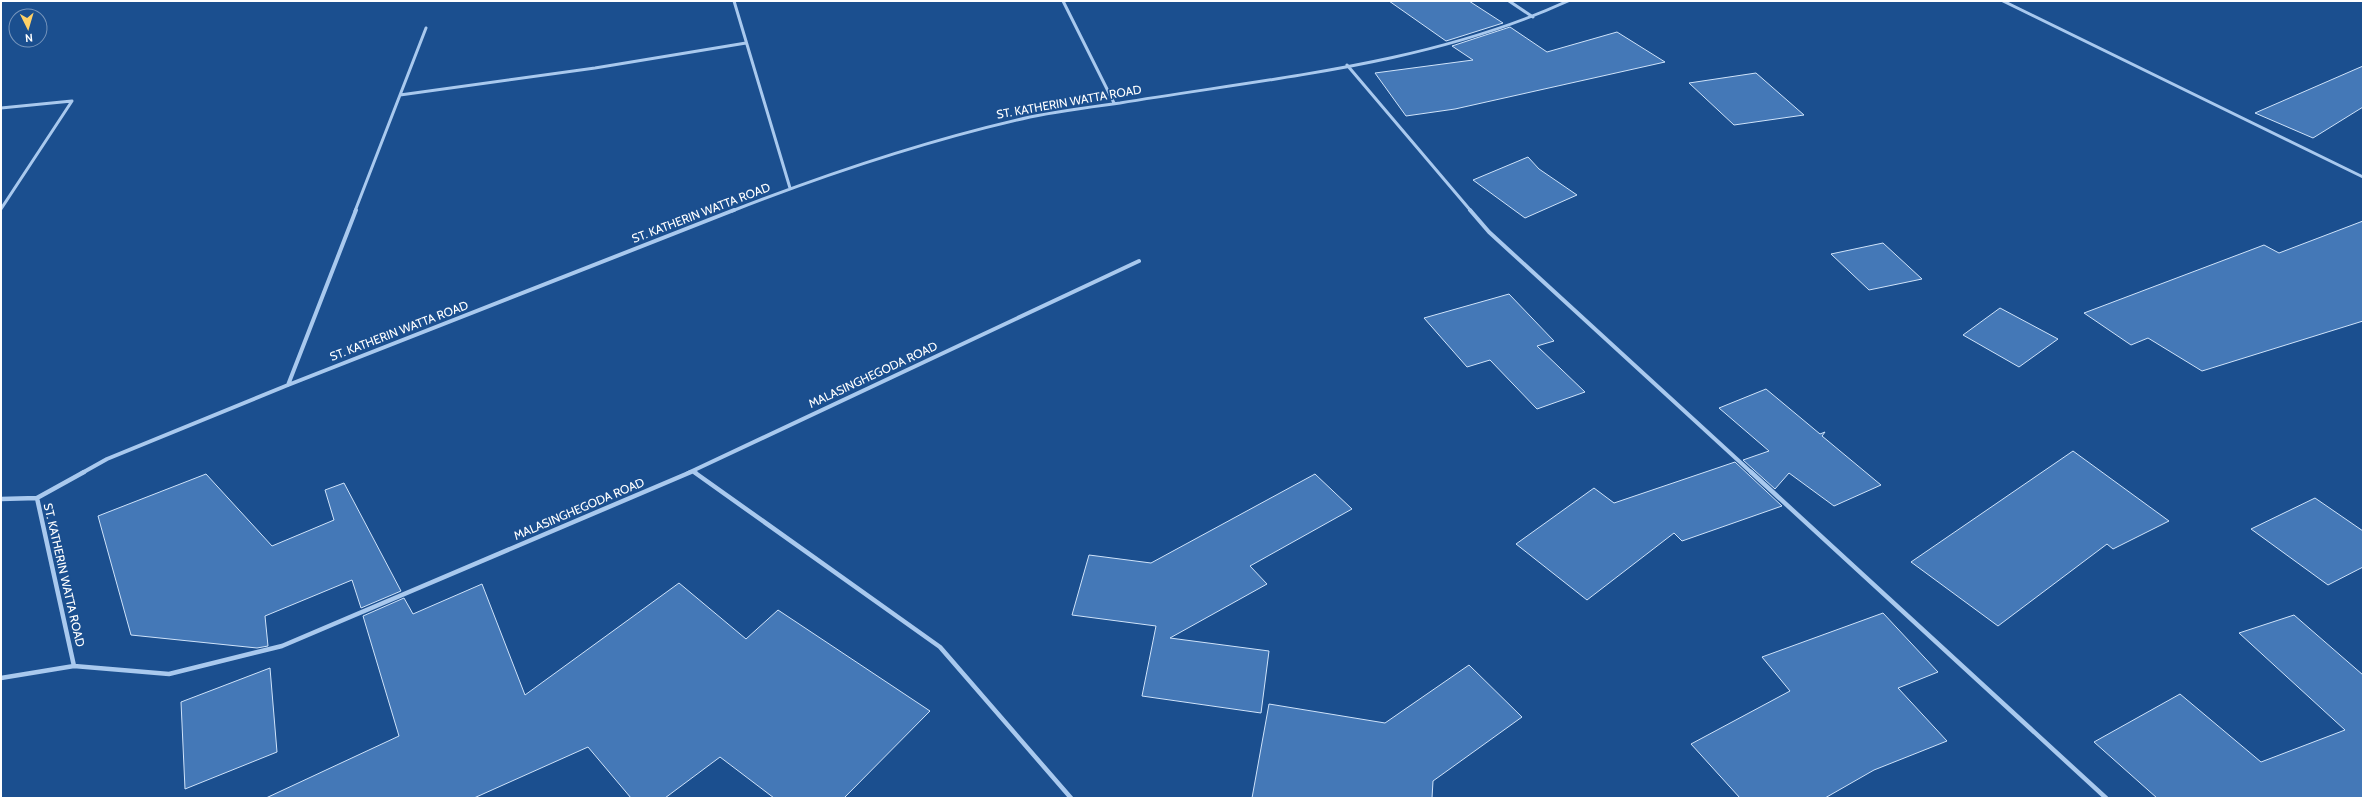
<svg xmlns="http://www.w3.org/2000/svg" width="2364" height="799" font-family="Cabin,sans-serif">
<rect width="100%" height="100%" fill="#1b4f8f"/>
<path fill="#4478b7" stroke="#cfe3fa" d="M 1389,1 L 1469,1 L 1503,23 L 1446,41 Z
M 1510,27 L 1547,52 L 1617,32 L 1665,62 L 1455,109 L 1406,116 L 1375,73 L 1473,60 L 1452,46 Z
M 2363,66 L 2363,107 L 2313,138 L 2255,113 Z
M 1756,73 L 1804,115 L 1734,125 L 1689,83 Z
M 1528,157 L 1539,169 L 1577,195 L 1525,218 L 1473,180 Z
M 2363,221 L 2363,321 L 2202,371 L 2148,338 L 2131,345 L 2084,313 L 2264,245 L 2279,253 Z
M 1883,243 L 1922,279 L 1869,290 L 1831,254 Z
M 1509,294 L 1554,341 L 1537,346 L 1585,392 L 1537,409 L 1490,360 L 1467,367 L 1424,318 Z
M 2000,308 L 2058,339 L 2019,367 L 1963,335 Z
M 1766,389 L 1820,434 L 1825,432 L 1822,436 L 1881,485 L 1834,506 L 1789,473 L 1775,489 L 1743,460 L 1769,451 L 1719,408 Z
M 2073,451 L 2169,521 L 2113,549 L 2107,544 L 1998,626 L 1911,562 Z
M 1735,462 L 1782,506 L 1682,541 L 1674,533 L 1587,600 L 1516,544 L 1594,488 L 1614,503 Z
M 206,474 L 272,546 L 334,520 L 325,490 L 344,483 L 401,591 L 361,608 L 352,580 L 265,616 L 268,646 L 257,648 L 131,635 L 98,516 Z
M 1315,474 L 1352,509 L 1250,566 L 1267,584 L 1170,638 L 1269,651 L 1261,713 L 1142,696 L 1156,626 L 1072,615 L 1089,555 L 1151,563 Z
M 2315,498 L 2363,531 L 2363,567 L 2328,585 L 2251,529 Z
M 679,583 L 746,639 L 778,610 L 930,711 L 844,798 L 774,798 L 720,757 L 665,798 L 631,798 L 588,747 L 474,798 L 266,798 L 399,736 L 363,616 L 404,598 L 413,614 L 482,584 L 525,695 Z
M 1883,613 L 1938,672 L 1898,688 L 1947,741 L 1874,770 L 1825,798 L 1740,798 L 1691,744 L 1790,691 L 1762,657 Z
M 2294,615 L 2363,675 L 2363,798 L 2157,798 L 2094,742 L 2180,694 L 2261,762 L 2345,730 L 2239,633 Z
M 1469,665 L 1522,717 L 1433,781 L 1432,798 L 1252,798 L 1269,704 L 1385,723 Z
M 270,668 L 277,752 L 185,789 L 181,702 Z"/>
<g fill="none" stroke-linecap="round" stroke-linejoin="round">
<path stroke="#a9c9ee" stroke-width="3" d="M 734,1 L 790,188
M 1063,1 L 1114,103
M 1509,1 L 1533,17
M 2003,1 L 2363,177
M 1347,65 L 1471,211
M 400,95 L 595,68 L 746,43
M 1,108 L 72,101 L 1,209
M 355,211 L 426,28
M 732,211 C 829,173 928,140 1030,117 C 1060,111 1090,107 1120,103 C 1270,78 1428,65 1568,1"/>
<path stroke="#a9c9ee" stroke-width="4" d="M 1470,210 L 1489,232 L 1752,473
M 288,385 L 356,210
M 693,471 L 696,473
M 82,473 L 107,459 L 288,385 L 734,210
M 688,473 L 1139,261"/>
<path stroke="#a9c9ee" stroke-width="4.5" d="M 694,472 L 940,647 L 1071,798
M 1751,472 L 2106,798
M 1,499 L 37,498
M 74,666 L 37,498 L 84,472
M 1,678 L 74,666 L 169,674 L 282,646 L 691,472"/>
</g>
<g text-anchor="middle" stroke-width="3.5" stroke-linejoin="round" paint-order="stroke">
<g font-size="12" fill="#fff" stroke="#1b4f8f">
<text transform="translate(1069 102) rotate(-10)" y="4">ST. KATHERIN WATTA ROAD</text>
<text transform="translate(701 213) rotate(-21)" y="4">ST. KATHERIN WATTA ROAD</text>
<text transform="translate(399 331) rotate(-21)" y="4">ST. KATHERIN WATTA ROAD</text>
<text transform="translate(873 375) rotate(-25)" y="4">MALASINGHEGODA ROAD</text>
<text transform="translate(579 509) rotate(-23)" y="4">MALASINGHEGODA ROAD</text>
<text transform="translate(64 575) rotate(77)" y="4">ST. KATHERIN WATTA ROAD</text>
</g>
</g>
<rect width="2364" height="799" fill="none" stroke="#ffffff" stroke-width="4"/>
<g transform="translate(28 28) rotate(175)"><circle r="19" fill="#1b4f8f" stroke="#7695bc"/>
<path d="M0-3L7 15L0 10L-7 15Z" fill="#ffd166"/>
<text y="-6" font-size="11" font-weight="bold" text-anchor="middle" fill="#ffffff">N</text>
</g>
</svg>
